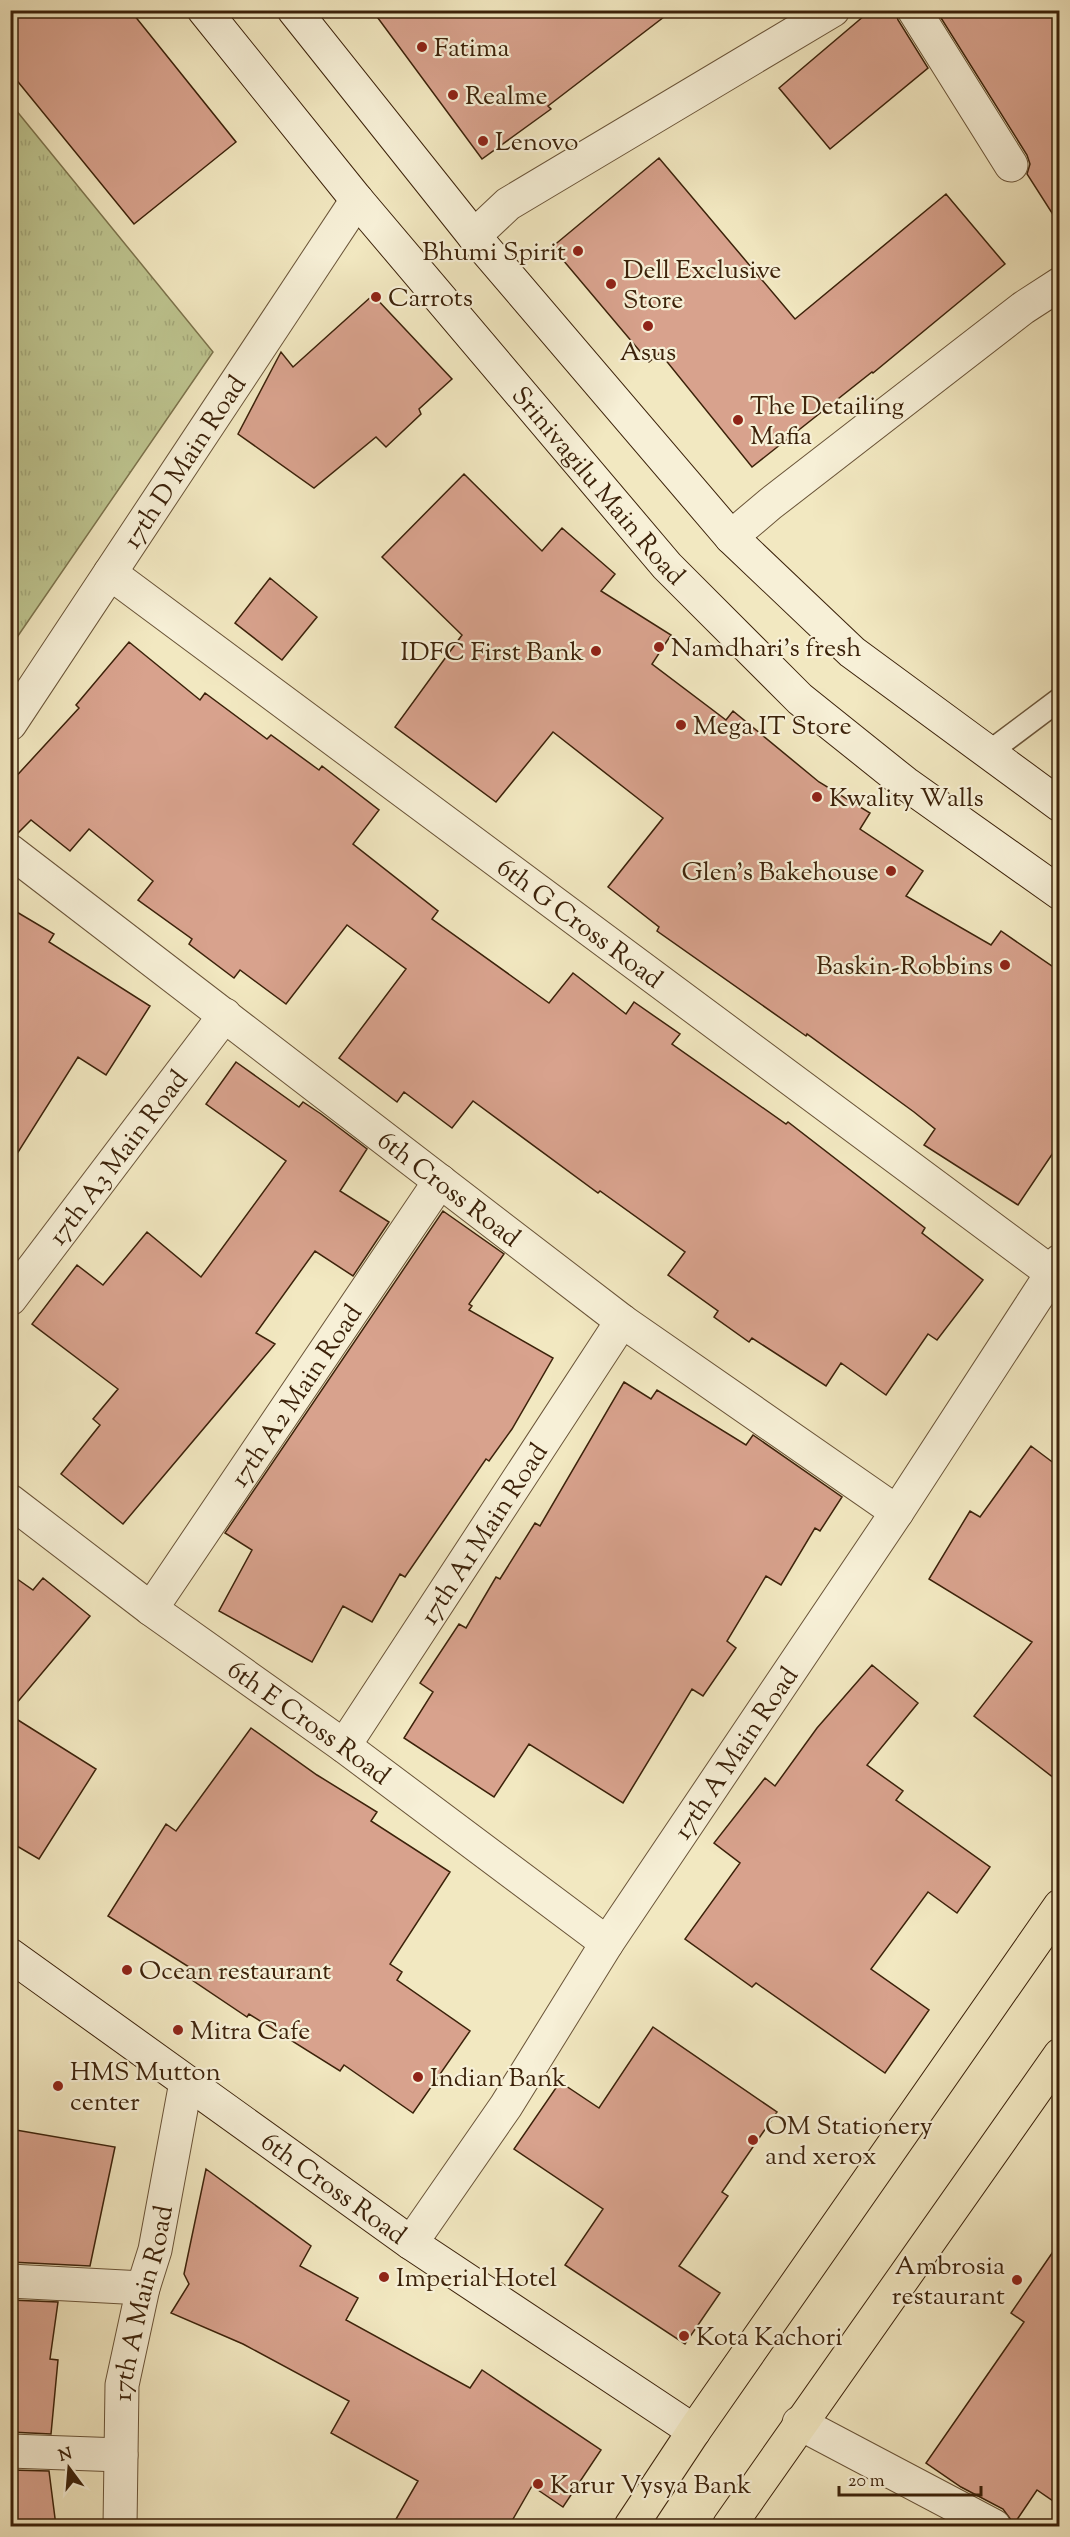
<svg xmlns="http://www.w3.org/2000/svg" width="1070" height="2537" font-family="'Sorts Mill Goudy',serif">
<defs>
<pattern id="grass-tufts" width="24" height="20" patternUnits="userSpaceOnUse" patternTransform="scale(1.5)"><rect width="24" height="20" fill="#bec590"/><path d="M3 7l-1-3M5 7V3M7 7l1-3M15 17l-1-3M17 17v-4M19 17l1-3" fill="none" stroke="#a4a97b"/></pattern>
</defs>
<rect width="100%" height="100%" fill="#f2e8c1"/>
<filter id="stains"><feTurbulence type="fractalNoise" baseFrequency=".00333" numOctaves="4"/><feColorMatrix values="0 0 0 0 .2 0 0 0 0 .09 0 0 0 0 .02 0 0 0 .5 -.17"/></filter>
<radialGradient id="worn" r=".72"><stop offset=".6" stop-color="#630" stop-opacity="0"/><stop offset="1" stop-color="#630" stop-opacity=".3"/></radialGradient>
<path fill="url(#grass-tufts)" stroke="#7d744d" stroke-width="1.5" d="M 11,104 L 213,352 L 11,646 Z"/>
<path fill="#d8a28d" stroke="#3c220a" stroke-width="1.5" d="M 10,10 L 130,10 L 236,142 L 134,224 L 10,72 Z
M 372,10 L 673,10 L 548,106 L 551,109 L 482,159 Z
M 871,10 L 895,10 L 898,20 L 928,68 L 830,149 L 779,88 Z
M 936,10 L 1059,10 L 1059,224 L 1027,174 L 1030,164 L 1027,155 Z
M 659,158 L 795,319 L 946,194 L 1005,264 L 873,373 L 872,372 L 752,467 L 660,353 L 649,362 L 552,247 Z
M 373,295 L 452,379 L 419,409 L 421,414 L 386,447 L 376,437 L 314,488 L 238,434 L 281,352 L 293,367 Z
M 464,474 L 542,551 L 562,528 L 615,574 L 601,591 L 671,635 L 652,664 L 726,720 L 733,711 L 819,782 L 870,813 L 860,829 L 923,871 L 906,896 L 991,945 L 1001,931 L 1059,971 L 1059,1144 L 1018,1205 L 924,1145 L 935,1129 L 914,1112 L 807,1034 L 806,1036 L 657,931 L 659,927 L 608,887 L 663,818 L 553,732 L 496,802 L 395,727 L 462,635 L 382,557 Z
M 270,578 L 317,617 L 282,660 L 235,623 Z
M 129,642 L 200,700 L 205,693 L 267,739 L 271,735 L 319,770 L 322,766 L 379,810 L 353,844 L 438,911 L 432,919 L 549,1003 L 573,973 L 626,1014 L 634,1002 L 680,1034 L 672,1044 L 786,1124 L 788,1122 L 925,1228 L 922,1233 L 983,1280 L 937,1340 L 928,1334 L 886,1395 L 841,1363 L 826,1386 L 752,1338 L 749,1342 L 714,1317 L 718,1311 L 668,1275 L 685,1252 L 600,1191 L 598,1193 L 473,1101 L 452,1128 L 404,1092 L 397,1102 L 339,1058 L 406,969 L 347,925 L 286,1004 L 240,970 L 234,978 L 189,944 L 192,939 L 138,900 L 153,881 L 89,829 L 70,851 L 31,820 L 17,834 L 10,833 L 10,783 L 79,708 L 76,705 Z
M 10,908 L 54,934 L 49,942 L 150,1006 L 106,1075 L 78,1057 L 10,1165 Z
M 236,1062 L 299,1107 L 303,1102 L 321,1114 L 367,1149 L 340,1191 L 389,1222 L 353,1276 L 315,1251 L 256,1333 L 275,1344 L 123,1524 L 61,1474 L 100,1425 L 93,1419 L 118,1389 L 32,1324 L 77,1265 L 103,1285 L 147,1232 L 201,1277 L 286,1161 L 206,1104 Z
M 443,1211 L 504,1254 L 469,1304 L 472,1306 L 469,1310 L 553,1358 L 512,1429 L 489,1461 L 486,1459 L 405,1577 L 400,1574 L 372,1622 L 343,1606 L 312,1662 L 219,1611 L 252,1550 L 225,1533 Z
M 624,1382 L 651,1399 L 657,1390 L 746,1445 L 753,1435 L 842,1497 L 820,1531 L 815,1528 L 781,1585 L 766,1576 L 727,1641 L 736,1648 L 703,1696 L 692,1689 L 623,1803 L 529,1744 L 494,1797 L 404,1738 L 433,1692 L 420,1683 L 459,1624 L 466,1628 L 496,1577 L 500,1579 L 535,1523 L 540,1526 Z
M 1031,1446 L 1059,1467 L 1059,1782 L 974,1716 L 1032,1642 L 929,1579 L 970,1511 L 980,1517 Z
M 10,1574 L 33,1590 L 43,1578 L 90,1616 L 10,1711 Z
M 872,1665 L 918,1703 L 867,1765 L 903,1791 L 896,1800 L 990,1867 L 957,1913 L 928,1892 L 871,1969 L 929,2010 L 885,2073 L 756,1983 L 752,1987 L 685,1939 L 740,1863 L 714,1843 L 765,1778 L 775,1786 L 817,1728 Z
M 10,1715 L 96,1769 L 39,1859 L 10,1842 Z
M 251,1728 L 317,1775 L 377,1812 L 371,1821 L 450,1872 L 390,1964 L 402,1972 L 397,1980 L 470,2031 L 413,2113 L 344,2065 L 340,2071 L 249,2014 L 247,2017 L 192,1980 L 197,1972 L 108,1916 L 166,1824 L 176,1831 Z
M 653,2027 L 777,2112 L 722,2192 L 728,2196 L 679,2266 L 720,2293 L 685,2344 L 565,2265 L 603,2209 L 514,2149 L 560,2082 L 599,2108 Z
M 10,2129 L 115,2147 L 90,2266 L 10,2262 Z
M 206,2169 L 311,2246 L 300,2266 L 358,2298 L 346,2320 L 470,2388 L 482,2370 L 601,2450 L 563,2507 L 532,2486 L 509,2526 L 392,2526 L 418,2481 L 331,2433 L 349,2401 L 243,2344 L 171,2313 L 189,2284 L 184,2274 Z
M 1059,2243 L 1059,2505 L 1037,2490 L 1014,2524 L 1003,2509 L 961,2487 L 926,2463 L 1024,2322 L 1011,2313 Z
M 10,2300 L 58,2302 L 50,2359 L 58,2360 L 51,2434 L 10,2432 Z
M 10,2470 L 49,2471 L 56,2526 L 10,2526 Z"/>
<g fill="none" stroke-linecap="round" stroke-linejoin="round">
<defs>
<path id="lane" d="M 988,753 L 1060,699"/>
<g id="street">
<path d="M 914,10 L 1011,165"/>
<path d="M 474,236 L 508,204 L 833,10"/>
<path d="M 731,537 L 770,504 L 1023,308 L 1060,284"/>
<path id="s1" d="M 110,573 L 1052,1273"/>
<path id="s2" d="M 10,724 L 357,200"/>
<path id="s3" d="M 10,851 L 622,1321 L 897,1512"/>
<path id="s4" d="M 10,1299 L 225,1015"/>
<path id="s5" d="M 10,1501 L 151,1609 L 344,1746 L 607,1943"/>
<path id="s6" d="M 151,1609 L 440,1181"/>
<path id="s7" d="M 344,1746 L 622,1321"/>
<path id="s8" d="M 411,2243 L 506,2106 L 607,1943 L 897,1512 L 1060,1261"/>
<path d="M 10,2281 L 143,2288"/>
<path d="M 799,2423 L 994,2526"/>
<path d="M 10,2451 L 121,2455"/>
<path id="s9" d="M 120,2526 L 122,2385 L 143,2288 L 155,2250 L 186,2082"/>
</g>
<g id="secondary">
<path id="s10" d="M 204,10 L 357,200 L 667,566 L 800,699 L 905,783 L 1060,893"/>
<path d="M 294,10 L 474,236 L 731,537 L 852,652 L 1060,805"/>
<path id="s11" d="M 10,1955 L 411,2243 L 694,2431"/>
</g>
<path id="primary" d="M 631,2526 L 694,2431 L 1060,1906
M 729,2526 L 1060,2055"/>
</defs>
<use href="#lane" stroke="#6a5438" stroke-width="25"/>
<use href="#street" stroke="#6a5438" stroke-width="35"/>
<use href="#secondary" stroke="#3c220a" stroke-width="35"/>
<use href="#primary" stroke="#3c220a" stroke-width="35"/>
<use href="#lane" stroke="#f7f0d7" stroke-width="22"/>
<use href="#street" stroke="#f7f0d7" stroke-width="33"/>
<use href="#secondary" stroke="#f7f0d7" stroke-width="33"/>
<use href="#primary" stroke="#f2e8c1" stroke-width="33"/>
</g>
<g fill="#8f2418" stroke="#f7f0d7" stroke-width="2">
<circle cx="422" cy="47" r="6"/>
<circle cx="453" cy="95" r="6"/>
<circle cx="483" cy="141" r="6"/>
<circle cx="578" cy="251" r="6"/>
<circle cx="611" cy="284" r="6"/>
<circle cx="376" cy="297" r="6"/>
<circle cx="648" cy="326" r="6"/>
<circle cx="738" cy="420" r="6"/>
<circle cx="659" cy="647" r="6"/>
<circle cx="596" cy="651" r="6"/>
<circle cx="681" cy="725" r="6"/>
<circle cx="817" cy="797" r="6"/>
<circle cx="891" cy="871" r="6"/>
<circle cx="1005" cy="965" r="6"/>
<circle cx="127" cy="1970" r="6"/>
<circle cx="178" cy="2030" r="6"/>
<circle cx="418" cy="2077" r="6"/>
<circle cx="58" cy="2086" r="6"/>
<circle cx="753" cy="2140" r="6"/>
<circle cx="384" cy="2277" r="6"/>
<circle cx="1017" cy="2280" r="6"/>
<circle cx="684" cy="2336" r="6"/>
<circle cx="538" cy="2484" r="6"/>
</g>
<g text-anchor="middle" stroke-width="4.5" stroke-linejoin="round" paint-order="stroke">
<g font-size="26" fill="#3c220a" stroke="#f7f0d7" text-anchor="start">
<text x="434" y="56">Fatima</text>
<text x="465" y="104">Realme</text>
<text x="495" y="150">Lenovo</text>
<text x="566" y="260" text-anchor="end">Bhumi Spirit</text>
<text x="623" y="278">Dell Exclusive<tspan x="623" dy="30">Store</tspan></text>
<text x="388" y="306">Carrots</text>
<text x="648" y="360" text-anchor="middle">Asus</text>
<text x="750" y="414">The Detailing<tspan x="750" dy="30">Mafia</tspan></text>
<text x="671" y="656">Namdhari's fresh</text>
<text x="584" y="660" text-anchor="end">IDFC First Bank</text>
<text x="693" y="734">Mega IT Store</text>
<text x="829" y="806">Kwality Walls</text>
<text x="879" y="880" text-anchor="end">Glen's Bakehouse</text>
<text x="993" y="974" text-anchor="end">Baskin-Robbins</text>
<text x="139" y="1979">Ocean restaurant</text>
<text x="190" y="2039">Mitra Cafe</text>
<text x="70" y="2080">HMS Mutton<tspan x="70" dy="30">center</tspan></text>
<text x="430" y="2086">Indian Bank</text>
<text x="765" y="2134">OM Stationery<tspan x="765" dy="30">and xerox</tspan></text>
<text x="1005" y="2274" text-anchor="end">Ambrosia<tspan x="1005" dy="30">restaurant</tspan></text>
<text x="396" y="2286">Imperial Hotel</text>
<text x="696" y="2345">Kota Kachori</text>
<text x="550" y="2493">Karur Vysya Bank</text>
</g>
<g font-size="26" fill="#3c220a" stroke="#f7f0d7">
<text dy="9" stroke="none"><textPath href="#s2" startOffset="315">17th D Main Road</textPath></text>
<text dy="9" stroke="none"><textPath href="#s10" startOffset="618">Srinivagilu Main Road</textPath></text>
<text dy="9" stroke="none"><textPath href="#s1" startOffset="586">6th G Cross Road</textPath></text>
<text dy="9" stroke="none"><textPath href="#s4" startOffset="178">17th A3 Main Road</textPath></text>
<text dy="9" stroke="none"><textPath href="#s3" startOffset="554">6th Cross Road</textPath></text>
<text dy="9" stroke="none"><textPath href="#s6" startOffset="258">17th A2 Main Road</textPath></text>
<text dy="9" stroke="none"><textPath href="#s7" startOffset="254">17th A1 Main Road</textPath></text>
<text dy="9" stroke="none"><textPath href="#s5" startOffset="372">6th E Cross Road</textPath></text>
<text dy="9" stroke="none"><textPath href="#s8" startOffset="588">17th A Main Road</textPath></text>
<text dy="9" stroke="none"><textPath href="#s11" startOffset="399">6th Cross Road</textPath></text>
<text dy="9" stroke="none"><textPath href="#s9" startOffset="225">17th A Main Road</textPath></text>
</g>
</g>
<rect width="1070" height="2537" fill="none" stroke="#f2e8c1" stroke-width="36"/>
<rect x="12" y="12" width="1046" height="2513" fill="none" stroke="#3c220a" stroke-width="3"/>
<rect x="18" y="18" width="1034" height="2501" fill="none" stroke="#3c220a" stroke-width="1.5"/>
<g transform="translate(69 2468) rotate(344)" stroke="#f7f0d7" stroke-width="4.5" paint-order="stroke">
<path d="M0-4.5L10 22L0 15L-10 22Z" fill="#3c220a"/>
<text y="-9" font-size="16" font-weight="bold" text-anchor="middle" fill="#3c220a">N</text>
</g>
<path d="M839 2486v9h142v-9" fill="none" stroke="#3c220a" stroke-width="3"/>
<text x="848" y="2486" font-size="18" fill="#3c220a" stroke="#f7f0d7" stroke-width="4.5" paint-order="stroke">20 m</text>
<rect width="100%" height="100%" filter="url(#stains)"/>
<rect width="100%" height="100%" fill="url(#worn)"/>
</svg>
